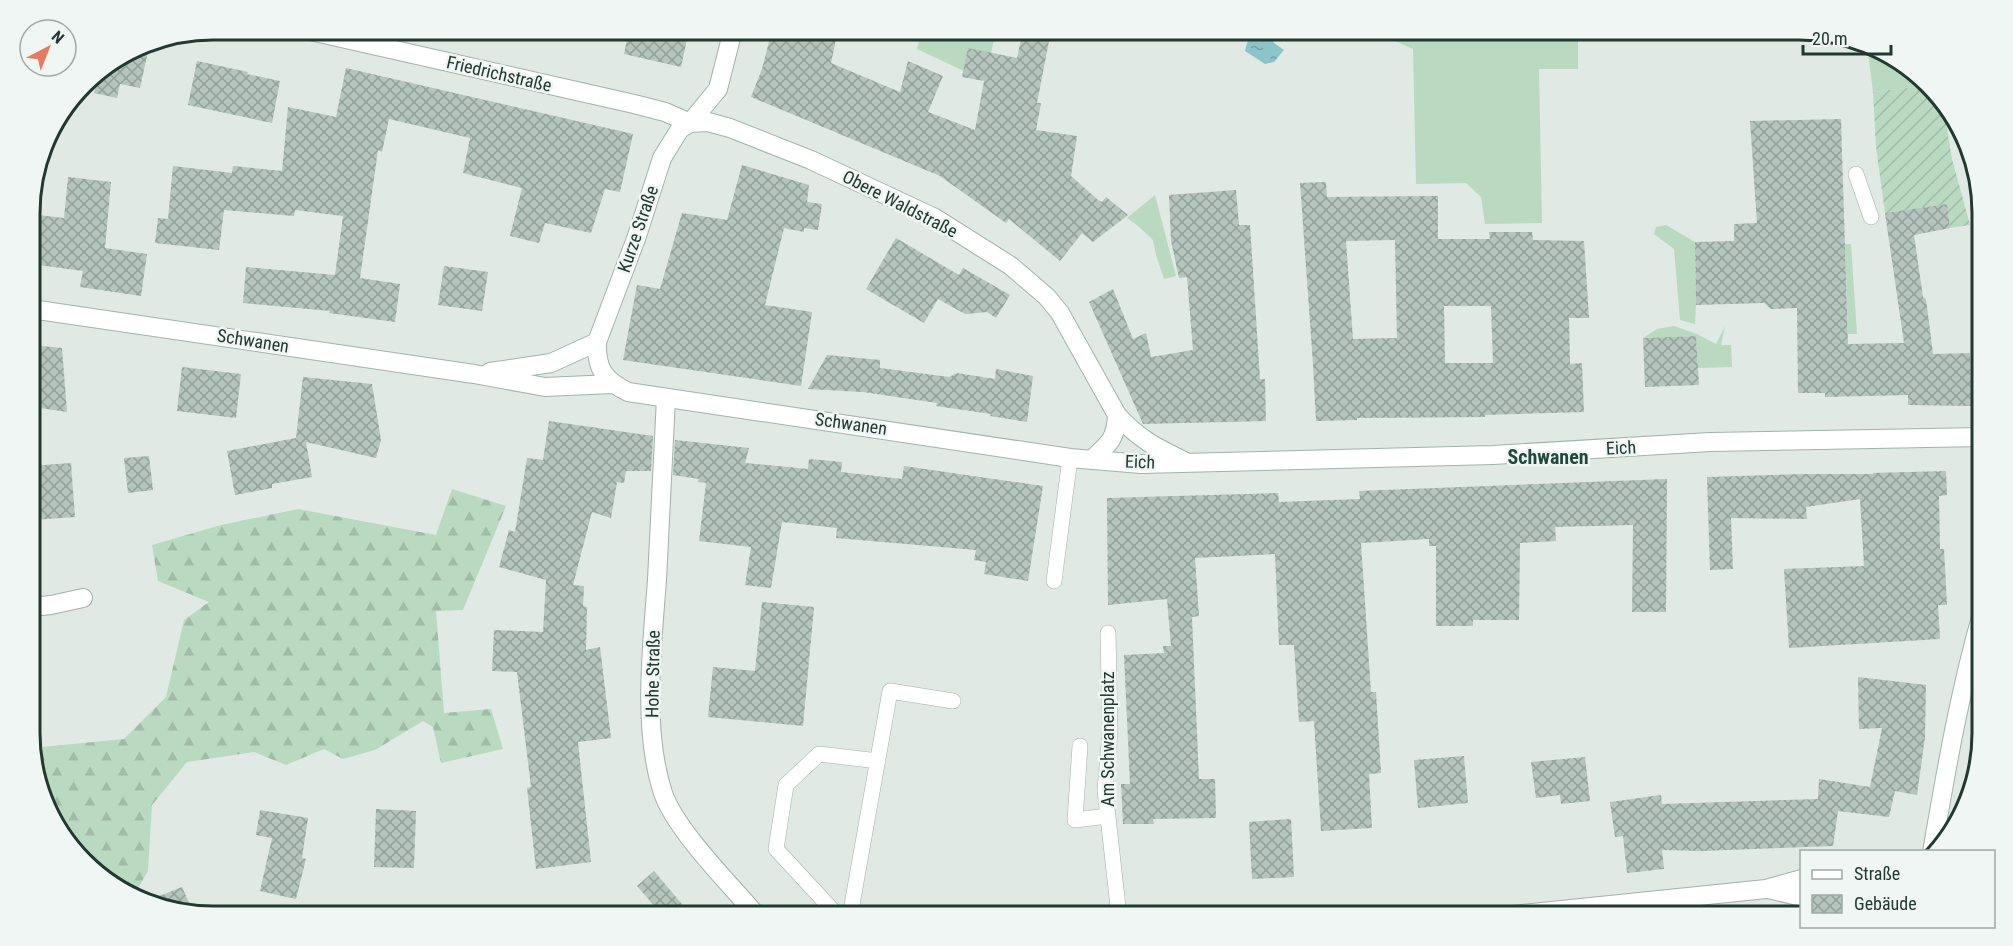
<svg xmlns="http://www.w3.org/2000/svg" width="2013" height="946" font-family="'Roboto Condensed',sans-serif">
<defs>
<pattern id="forest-firs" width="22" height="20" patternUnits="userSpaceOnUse" patternTransform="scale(1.5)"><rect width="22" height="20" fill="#bad9c1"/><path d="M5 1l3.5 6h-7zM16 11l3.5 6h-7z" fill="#a0bba6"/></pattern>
<pattern id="garden-furrows" width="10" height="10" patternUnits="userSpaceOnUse" patternTransform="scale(1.5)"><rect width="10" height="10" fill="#bad9c1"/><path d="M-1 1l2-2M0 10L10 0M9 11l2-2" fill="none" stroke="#a0bba6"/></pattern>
<pattern id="water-ripples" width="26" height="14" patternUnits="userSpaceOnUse" patternTransform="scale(1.5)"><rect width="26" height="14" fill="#8cc4ca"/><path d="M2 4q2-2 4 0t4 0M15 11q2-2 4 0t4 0" fill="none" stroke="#72a0a5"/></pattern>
<pattern id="building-cross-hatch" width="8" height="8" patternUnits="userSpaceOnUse" patternTransform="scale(1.5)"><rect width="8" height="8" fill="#b5c4bd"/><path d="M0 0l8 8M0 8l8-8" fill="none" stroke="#93a09a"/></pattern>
</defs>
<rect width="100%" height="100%" fill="#e0e9e4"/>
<path fill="#bad9c1" d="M 922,30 L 996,30 L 985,81 L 917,49 Z
M 1371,30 L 1578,30 L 1578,69 L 1539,69 L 1542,223 L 1485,224 L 1481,197 L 1466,183 L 1416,184 L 1413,49 Z
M 1867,44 L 1870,44 L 1924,86 L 1873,92 Z
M 1155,195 L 1176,276 L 1164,279 L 1156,255 L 1153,240 L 1138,226 L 1127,218 Z
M 1666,225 L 1695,242 L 1696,305 L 1695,324 L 1680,320 L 1674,249 L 1654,234 L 1656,227 Z
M 1845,244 L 1851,244 L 1857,334 L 1848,334 Z
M 1674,326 L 1697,334 L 1716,344 L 1725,326 L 1721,345 L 1731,345 L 1732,367 L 1698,368 L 1696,336 L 1643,338 L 1657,329 Z"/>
<path fill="url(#forest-firs)" d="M 452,489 L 506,506 L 463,610 L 436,611 L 444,713 L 491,709 L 503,749 L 441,763 L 433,727 L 423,721 L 375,750 L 343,759 L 324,749 L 286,765 L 254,752 L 187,762 L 152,805 L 148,871 L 134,895 L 68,844 L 32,757 L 32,748 L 124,739 L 166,697 L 184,620 L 209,602 L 158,581 L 152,545 L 221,525 L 298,509 L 436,535 Z"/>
<path fill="url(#garden-furrows)" d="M 1924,86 L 1942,99 L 1952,159 L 1970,225 L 1950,228 L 1947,204 L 1885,213 L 1876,147 L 1873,92 Z"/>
<path fill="url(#water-ripples)" d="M 1263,31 L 1266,31 L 1274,43 L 1284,50 L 1274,62 L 1265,64 L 1245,51 L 1247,43 L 1252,35 L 1259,34 Z"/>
<path fill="url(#building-cross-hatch)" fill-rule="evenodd" d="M 629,30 L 689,30 L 681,67 L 624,54 Z
M 772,30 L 838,30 L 831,63 L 900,92 L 908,61 L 943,76 L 928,112 L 975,130 L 984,81 L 962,77 L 968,48 L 1017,58 L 1023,31 L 1050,36 L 1037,103 L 1041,103 L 1036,130 L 1077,136 L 1071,176 L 1098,200 L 1102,202 L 1106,197 L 1128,215 L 1093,242 L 1082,233 L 1060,261 L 1009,219 L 1006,223 L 940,176 L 751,97 L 762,69 Z
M 150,42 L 140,88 L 120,84 L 117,98 L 94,93 L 98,78 L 92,76 L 144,44 Z
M 197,61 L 248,72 L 247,74 L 280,81 L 272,123 L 188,105 Z
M 346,68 L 633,134 L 620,192 L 605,189 L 591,233 L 545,223 L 539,243 L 510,236 L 522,188 L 463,173 L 470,138 L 389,119 L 382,152 L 378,150 L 360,278 L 400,284 L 395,322 L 329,313 L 330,311 L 243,303 L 246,267 L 335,275 L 343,216 L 295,210 L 294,216 L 224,210 L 219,250 L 155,243 L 158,218 L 168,219 L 173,166 L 232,173 L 233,166 L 282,171 L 288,107 L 336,117 Z
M 1841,119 L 1848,344 L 1904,343 L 1885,213 L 1947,204 L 1950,228 L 1914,235 L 1923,297 L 1926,299 L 1933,354 L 1970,353 L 1971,406 L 1908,405 L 1908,395 L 1825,397 L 1825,393 L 1798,393 L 1797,308 L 1771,309 L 1764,303 L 1696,305 L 1695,242 L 1734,241 L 1734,224 L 1757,223 L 1750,121 Z
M 742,165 L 809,185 L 807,202 L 822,204 L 818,230 L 804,228 L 804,232 L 784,228 L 765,305 L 812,312 L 801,386 L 623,360 L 637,285 L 660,289 L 682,213 L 727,220 Z
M 68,177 L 111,182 L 105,248 L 147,254 L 141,296 L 80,287 L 83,271 L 31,264 L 30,214 L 64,218 Z
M 1326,182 L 1327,197 L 1438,196 L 1438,239 L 1490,239 L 1489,232 L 1532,232 L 1533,240 L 1584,241 L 1589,318 L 1569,318 L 1570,364 L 1582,363 L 1584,412 L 1485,415 L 1485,417 L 1357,418 L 1357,420 L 1316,421 L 1313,364 L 1300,183 ZM 1395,240 L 1397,338 L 1353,339 L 1346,241 ZM 1444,306 L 1491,306 L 1493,363 L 1445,363 Z
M 1236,190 L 1239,225 L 1250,225 L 1260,379 L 1265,379 L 1266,421 L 1143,424 L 1089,302 L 1113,289 L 1133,339 L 1146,333 L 1151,357 L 1193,350 L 1187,277 L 1179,278 L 1171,241 L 1169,195 Z
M 896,238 L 959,275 L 963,268 L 1010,295 L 996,318 L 987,312 L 965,314 L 938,299 L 924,323 L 866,289 Z
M 444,266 L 488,272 L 482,311 L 438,305 Z
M 1696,336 L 1699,385 L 1645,387 L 1643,338 Z
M 41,346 L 62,348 L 67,412 L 34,407 Z
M 827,355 L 880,360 L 880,368 L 949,377 L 957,373 L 995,379 L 996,369 L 1033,376 L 1027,422 L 990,416 L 991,414 L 936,406 L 937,403 L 863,392 L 808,389 Z
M 182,367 L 241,374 L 236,418 L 177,411 Z
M 303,377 L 372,384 L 381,440 L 376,458 L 306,442 L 312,477 L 272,484 L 272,488 L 235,495 L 227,451 L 296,438 Z
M 549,421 L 653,436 L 651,471 L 626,471 L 624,483 L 617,482 L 611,518 L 592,512 L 573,585 L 584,586 L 583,606 L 587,607 L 586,650 L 600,647 L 611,738 L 578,742 L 591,862 L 536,869 L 527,788 L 531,787 L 517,672 L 492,671 L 494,630 L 543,632 L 546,580 L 499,567 L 509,530 L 515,532 L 527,458 L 543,460 Z
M 675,440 L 749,448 L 745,463 L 808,469 L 809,459 L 842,462 L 841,472 L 902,479 L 904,466 L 1043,486 L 1028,581 L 984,574 L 986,562 L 974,560 L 976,550 L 836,538 L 837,528 L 782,522 L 771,588 L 745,585 L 751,547 L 699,541 L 706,483 L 698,482 L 699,479 L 673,475 Z
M 149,456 L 153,490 L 128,493 L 124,458 Z
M 71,463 L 75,517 L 33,520 L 31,466 Z
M 1946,471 L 1947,495 L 1939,496 L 1940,549 L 1944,549 L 1947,605 L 1938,605 L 1940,639 L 1789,648 L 1784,569 L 1864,566 L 1860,499 L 1806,507 L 1807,519 L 1731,518 L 1733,569 L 1710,570 L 1707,477 L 1805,474 L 1873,474 L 1873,473 Z
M 1667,479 L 1666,612 L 1632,612 L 1633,525 L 1555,527 L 1556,541 L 1520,543 L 1519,620 L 1473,620 L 1473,626 L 1436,626 L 1436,546 L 1429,546 L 1429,539 L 1361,543 L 1371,692 L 1376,692 L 1381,773 L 1369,774 L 1372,828 L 1321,831 L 1314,721 L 1299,722 L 1294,645 L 1279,645 L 1275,554 L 1195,558 L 1199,616 L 1192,617 L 1199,779 L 1215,779 L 1216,818 L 1153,819 L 1154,824 L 1123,824 L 1121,784 L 1130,784 L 1124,655 L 1164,653 L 1163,646 L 1171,646 L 1167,599 L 1108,605 L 1107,498 L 1278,493 L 1279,502 L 1360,499 L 1359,491 Z
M 762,602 L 814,607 L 803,726 L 708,717 L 713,667 L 755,671 Z
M 1858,677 L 1926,685 L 1925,737 L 1917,795 L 1895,791 L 1889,817 L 1838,811 L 1833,846 L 1702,851 L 1662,850 L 1664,869 L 1627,873 L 1623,836 L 1615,837 L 1610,802 L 1661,795 L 1662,804 L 1818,799 L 1819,779 L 1870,787 L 1882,728 L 1859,729 Z
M 1464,756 L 1468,803 L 1418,808 L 1414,760 Z
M 1585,757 L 1590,801 L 1561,804 L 1560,795 L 1536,798 L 1531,762 Z
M 376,809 L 416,811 L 414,868 L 374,867 Z
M 260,810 L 308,818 L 302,858 L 306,859 L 296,899 L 260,891 L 272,838 L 256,835 Z
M 1291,819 L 1294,877 L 1252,879 L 1249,822 Z
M 654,871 L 692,916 L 663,916 L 637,886 Z
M 182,887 L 193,912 L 144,902 Z"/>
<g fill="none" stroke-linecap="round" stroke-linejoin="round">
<defs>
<path id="lane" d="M 1856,174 L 1871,217
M 1054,581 L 1070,458
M 1108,633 L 1110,731 L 1105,790 L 1119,916
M 1964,684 L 1983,689
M 1080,746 L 1075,820 L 1108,816
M 446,916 L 481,915
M 838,916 L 776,849 L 786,785 L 819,754 L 878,761
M 850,916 L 890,691 L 953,701"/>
<path id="street" d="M 306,30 L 634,104 L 665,112 L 690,123 L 718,89 L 733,30
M 666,398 C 663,459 660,520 657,580 C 652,647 642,729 663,793 C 676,831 731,885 757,916
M 31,607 L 51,605 L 83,598
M 1768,889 L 1802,897
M 1503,916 L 1766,889 L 1802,879"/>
<path id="secondary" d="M 31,309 L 474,374 L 545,387 L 612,384
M 490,372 L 551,363 L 597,342
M 1117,415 C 1139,439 1155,447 1184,461
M 1092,459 C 1109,444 1116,439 1117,415 L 1060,313 L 1047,297 L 1011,266 L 935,218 L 811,160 L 730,128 L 708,122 L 690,123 L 680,129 L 662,158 L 637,236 L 597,342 C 596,369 604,380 628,392 L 1070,458 L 1141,464 L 1493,455 L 1710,442 L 1982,437
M 1932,852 C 1946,771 1960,689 1983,610"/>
</defs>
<use href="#lane" stroke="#a3b0ab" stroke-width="16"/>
<use href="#street" stroke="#a3b0ab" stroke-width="20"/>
<use href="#secondary" stroke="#a0b4ac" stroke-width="20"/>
<use href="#lane" stroke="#fff" stroke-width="15"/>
<use href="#street" stroke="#fff" stroke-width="18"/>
<use href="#secondary" stroke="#fff" stroke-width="18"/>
</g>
<g text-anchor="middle" stroke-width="5" stroke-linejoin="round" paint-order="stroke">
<g font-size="18" fill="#223831" stroke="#f0f6f3">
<text transform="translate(499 74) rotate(13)" y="6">Friedrichstraße</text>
<text transform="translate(900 204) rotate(27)" y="6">Obere Waldstraße</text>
<text transform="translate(638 229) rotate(-71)" y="6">Kurze Straße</text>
<text transform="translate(253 341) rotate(9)" y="6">Schwanen</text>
<text transform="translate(851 424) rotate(8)" y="6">Schwanen</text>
<text transform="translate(1621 448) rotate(-3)" y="6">Eich</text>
<text transform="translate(1140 462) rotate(2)" y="6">Eich</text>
<text transform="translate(653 674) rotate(-89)" y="6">Hohe Straße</text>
<text transform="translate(1108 739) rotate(-90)" y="6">Am Schwanenplatz</text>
</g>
<g font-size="20" font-weight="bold" fill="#20483c" stroke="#f0f6f3">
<text x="1548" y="464">Schwanen</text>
</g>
</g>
<path d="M0 0H2013V946H0ZM213 40H1799A173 173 0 0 1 1972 213V733A173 173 0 0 1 1799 906H213A173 173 0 0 1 40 733V213A173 173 0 0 1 213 40Z" fill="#f0f6f3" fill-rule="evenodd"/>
<path fill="none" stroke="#223831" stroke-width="3" d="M213 40H1799A173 173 0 0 1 1972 213V733A173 173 0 0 1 1799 906H213A173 173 0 0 1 40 733V213A173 173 0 0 1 213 40Z"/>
<rect x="1800" y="850" width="195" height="78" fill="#f0f6f3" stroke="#9eaaa5" stroke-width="1.5"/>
<rect x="1812" y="870" width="30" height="9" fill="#ffffff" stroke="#9eaaa5" stroke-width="1.5"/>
<text x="1854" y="880" font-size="18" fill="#223831">Straße</text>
<rect x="1812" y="895" width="30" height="18" fill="url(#building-cross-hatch)" stroke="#9eaaa5" stroke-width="1.5"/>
<text x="1854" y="910" font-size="18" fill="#223831">Gebäude</text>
<g transform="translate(48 48) rotate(42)"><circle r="28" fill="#f0f6f3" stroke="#9eaaa5" stroke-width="1.5"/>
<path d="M0-4.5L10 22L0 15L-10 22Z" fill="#e57b62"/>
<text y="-9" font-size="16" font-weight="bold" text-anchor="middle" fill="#223831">N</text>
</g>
<path d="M1803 45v9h88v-9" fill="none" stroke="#223831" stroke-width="3"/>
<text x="1812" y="45" font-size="18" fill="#223831" stroke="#f0f6f3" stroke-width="4.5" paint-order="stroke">20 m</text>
</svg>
